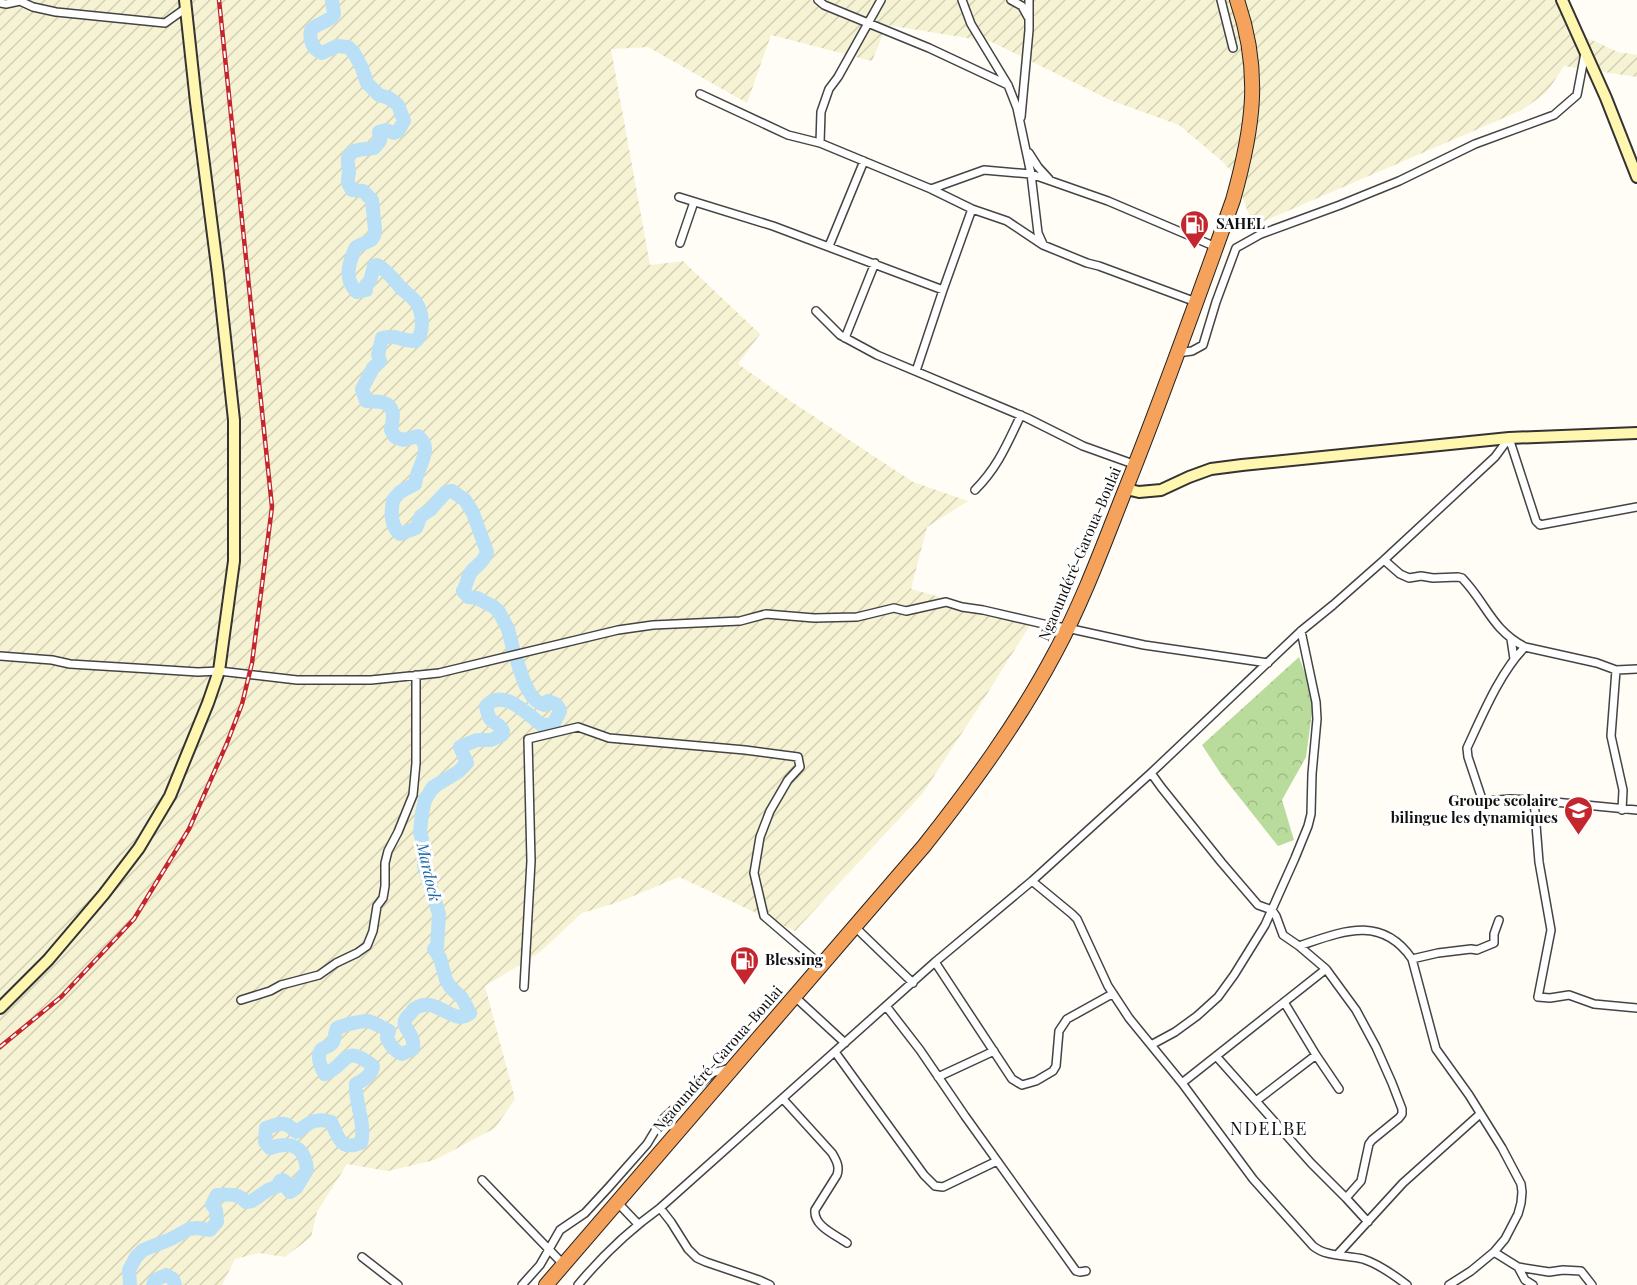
<svg xmlns="http://www.w3.org/2000/svg" width="1637" height="1285" font-family="'Playfair Display',serif">
<defs>
<pattern id="farmland-furrows" width="10" height="10" patternUnits="userSpaceOnUse" patternTransform="scale(1.5)"><rect width="10" height="10" fill="#f6f3d4"/><path d="M-1 1l2-2M0 10L10 0M9 11l2-2" fill="none" stroke="#d2cfb5"/></pattern>
<pattern id="forest-crowns" width="20" height="18" patternUnits="userSpaceOnUse" patternTransform="scale(1.5)"><rect width="20" height="18" fill="#b9dc9c"/><path d="M2 6a3 3 0 1 1 6 0M12 15a3 3 0 1 1 6 0" fill="none" stroke="#9ebc85"/></pattern>
</defs>
<rect width="100%" height="100%" fill="#fffdf5"/>
<path fill="url(#farmland-furrows)" d="M 0,0 L 1559,0 L 1575,32 L 1618,52 L 1637,55 L 1637,77 L 1564,66 L 1547,92 L 1522,110 L 1264,221 L 1249,215 L 1234,174 L 1222,161 L 1179,125 L 1110,100 L 992,42 L 887,25 L 872,61 L 771,35 L 747,103 L 648,47 L 611,49 L 650,265 L 683,261 L 760,334 L 738,364 L 792,402 L 913,482 L 968,501 L 927,527 L 911,589 L 1032,622 L 980,705 L 923,793 L 795,931 L 679,877 L 619,902 L 582,913 L 539,953 L 485,986 L 515,1099 L 495,1128 L 435,1160 L 388,1171 L 347,1164 L 317,1212 L 311,1237 L 285,1257 L 259,1253 L 235,1259 L 222,1285 L 0,1285 Z"/>
<path fill="url(#forest-crowns)" d="M 1299,657 L 1314,698 L 1306,757 L 1282,800 L 1294,840 L 1278,846 L 1221,774 L 1202,745 Z"/>
<g fill="none" stroke-linecap="round" stroke-linejoin="round">
<path stroke="#b9e0f7" stroke-width="14" d="M 332,0 L 334,14 C 329,23 318,22 311,30 C 309,40 312,49 322,53 L 337,46 L 348,47 L 354,53 L 362,68 L 367,83 L 379,95 L 389,98 L 398,105 L 404,121 L 398,131 L 394,133 L 386,130 L 379,132 L 380,141 L 374,148 C 366,150 352,147 348,158 C 347,161 349,168 349,172 C 348,182 346,181 352,190 L 363,191 L 372,200 L 375,230 L 374,236 L 371,240 L 356,247 C 349,262 343,279 357,292 L 366,290 L 366,285 L 370,281 L 374,266 L 377,265 C 387,270 393,279 401,288 C 405,292 411,296 415,301 C 423,311 425,331 416,341 C 403,342 398,334 382,338 L 378,355 L 380,361 L 373,368 L 362,389 L 366,401 C 371,402 376,401 381,402 C 397,406 393,419 391,430 L 395,437 L 403,440 L 418,436 C 435,449 416,468 415,484 L 400,492 L 393,500 C 391,512 390,526 400,534 L 416,528 L 421,516 L 430,510 L 446,492 L 452,491 L 465,500 L 473,513 L 487,552 C 484,562 477,565 471,572 C 467,578 467,585 463,591 L 468,597 L 477,598 L 494,607 L 499,612 L 508,629 L 513,649
M 130,1285 L 129,1270 L 136,1257 L 143,1250 L 171,1239 L 189,1229 L 197,1228 L 210,1230 L 217,1222 L 216,1210 L 212,1205 L 217,1195 C 229,1195 237,1192 246,1202 L 252,1201 L 268,1190 L 278,1186 L 280,1181 L 283,1180 L 288,1184 L 287,1188 L 290,1192 L 296,1188 L 307,1170 C 305,1146 291,1141 270,1148 L 265,1142 L 266,1128 C 273,1126 282,1121 289,1126 C 292,1128 294,1131 297,1132 C 308,1123 316,1117 331,1122 C 339,1138 340,1151 361,1143 C 366,1124 355,1104 356,1084 C 364,1080 372,1075 373,1066 C 343,1042 348,1065 325,1074 C 321,1068 316,1057 321,1050 C 324,1047 330,1047 333,1042 C 335,1038 335,1032 337,1028 C 344,1025 360,1021 367,1021 C 374,1022 383,1028 389,1031 L 387,1038 C 390,1045 394,1051 402,1054 L 413,1049 C 416,1031 397,1027 408,1016 C 411,1014 412,1011 414,1009 C 436,993 453,1028 470,1013 L 462,998 L 451,988 L 446,980 L 440,958 L 434,949 L 436,950 L 437,947 L 439,914 L 424,865 L 424,848 L 420,832 L 422,813 L 425,800 L 433,787 L 458,772 L 467,763 L 460,747 L 477,740 L 491,740 L 502,735 L 503,731 C 496,718 490,728 486,706 C 504,687 528,715 543,726 L 554,723 L 560,711 C 558,704 554,703 548,701 L 544,705 C 528,701 522,675 517,661
M 153,1285 L 155,1280 L 166,1275 L 173,1279 L 175,1285"/>
<defs>
<path id="street" d="M 818,0 L 824,5 L 929,48 L 1008,85
M 962,0 L 971,24 L 1008,85 L 1017,108 L 1031,174 L 1038,233 L 1043,244
M 1011,0 L 1022,6 L 1028,17
M 1221,0 L 1233,48
M 0,3 L 6,4 L 20,1 L 33,7 L 56,12 L 165,23 L 186,8
M 700,94 L 788,135 L 820,143 L 931,189 L 972,209 L 1007,221 L 1043,245 L 1087,263 L 1099,266 L 1196,302
M 1021,117 L 1029,30 L 1029,0
M 820,143 L 821,112 L 829,89 L 838,77 L 881,0
M 1029,153 L 1038,167 L 1049,179
M 931,189 L 984,170 L 1031,174 L 1108,201 L 1216,247
M 679,197 L 773,226 L 943,290
M 680,243 L 694,202
M 829,246 L 864,161
M 816,311 L 840,335 L 877,355 L 1027,418 L 1083,446 L 1136,465
M 845,338 L 875,263
M 1177,353 L 1192,351 L 1203,345 L 1216,302 L 1236,248 L 1261,234 L 1340,205 L 1399,181 L 1475,144 L 1554,115 L 1577,95 L 1585,53
M 916,371 L 943,290 L 972,209
M 1509,438 L 1536,521 L 1540,525 L 1637,507
M 975,490 C 998,467 1007,444 1021,415
M 1384,560 L 1400,574 L 1409,578 L 1421,576 L 1433,578 L 1458,577 L 1462,578 C 1487,604 1491,629 1525,647 L 1597,663 L 1616,670 L 1637,669
M 1511,639 L 1514,659
M 1525,647 C 1500,672 1482,716 1467,748 L 1468,757 L 1482,799 L 1485,801 L 1510,799 L 1534,800 L 1637,810
M 0,656 L 52,660 L 70,664 L 151,669 L 198,672 L 219,671 L 297,680 L 371,680 L 439,673 L 618,630 L 653,625 L 740,621 L 766,614 L 814,618 L 857,617 L 894,608 L 906,611 L 946,602 L 962,607 L 983,610 L 1048,625 L 1067,628 L 1144,645 L 1268,663
M 1616,670 L 1611,736 L 1623,790 L 1622,810
M 1151,773 L 1161,787 L 1222,863 L 1258,905 L 1272,910 L 1276,916 L 1283,935 L 1299,946 L 1326,969 L 1182,1083
M 1534,800 L 1539,862 L 1551,930 L 1538,997 L 1550,998 L 1569,995 L 1594,1004 L 1637,1008
M 1032,881 L 1072,914 L 1077,919 L 1108,986 L 1129,1018 L 1182,1083 L 1253,1179 L 1313,1246 C 1326,1257 1347,1255 1363,1259 C 1379,1264 1394,1275 1407,1285
M 854,926 L 913,983
M 1299,946 C 1341,932 1381,914 1412,959 L 1436,1049 L 1469,1095 L 1502,1148 L 1521,1184 L 1522,1192 L 1521,1203 L 1518,1214 L 1505,1239 L 1494,1252 L 1471,1271 L 1449,1285
M 1412,959 L 1438,953 L 1471,949 L 1477,950 L 1494,943 L 1494,934 L 1499,920
M 935,962 L 1012,1079 L 1022,1085 L 1036,1081 L 1053,1071 L 1056,1066 L 1059,1031 L 1067,1019 L 1112,994
M 1326,969 L 1356,1010 L 1376,1047 L 1392,1083 L 1402,1109 L 1402,1114 L 1399,1118 L 1372,1140 L 1369,1144 L 1361,1181 L 1346,1198
M 524,987 L 531,861 L 528,739 L 578,727 L 609,738 L 745,750 L 798,757 L 800,767 L 788,780 L 770,811 L 760,837 L 754,873 L 764,916 L 821,965
M 794,996 L 845,1043
M 241,1000 L 270,991 L 281,985 L 319,975 L 336,963 L 357,953 L 367,946 L 373,931 L 377,906 L 383,898 L 385,886 L 385,863 L 388,851 L 398,832 L 413,795 L 416,763 L 416,675
M 1284,1002 L 1316,1055 L 1339,1089
M 886,1006 L 920,1050 L 965,1116 L 1076,1271 L 1080,1272 L 1086,1271
M 1151,1045 L 1175,1032 L 1197,1016 L 1218,997 L 1234,975 L 1265,925 L 1295,858 L 1308,826 L 1311,814 L 1312,774 L 1317,719 L 1316,702 L 1301,631
M 835,1052 L 924,1175 L 935,1186 L 943,1187 L 997,1161
M 1216,1056 L 1311,1163 L 1346,1198 L 1368,1222
M 938,1077 L 994,1051
M 783,1099 L 832,1153 C 836,1160 840,1166 837,1175 L 815,1210 C 813,1226 836,1235 847,1243
M 1256,1101 L 1316,1055
M 482,1180 L 563,1264
M 617,1202 L 638,1224
M 660,1208 L 671,1222 L 688,1249 L 697,1258 L 706,1262 L 759,1280 L 770,1285
M 1494,1252 L 1518,1267 L 1549,1272 L 1563,1270 L 1581,1271 L 1592,1285
M 1337,1255 L 1403,1183 L 1480,1114
M 362,1257 L 398,1285
M 1518,1267 L 1525,1280 L 1533,1285
M 522,1285 L 540,1265 L 560,1230 L 585,1213 L 609,1187 L 647,1144 L 661,1121 L 712,1073 L 730,1068
M 578,1285 C 602,1256 628,1231 660,1208 L 935,962 L 1032,881 L 1151,773 L 1301,631 L 1333,605 L 1384,560 L 1495,457 L 1509,438"/>
<path id="secondary" d="M 1562,0 L 1606,98 L 1637,177
M 1126,489 L 1139,492 L 1161,490 L 1189,477 L 1211,469 L 1242,465 L 1509,438 L 1637,433
M 0,1008 L 48,960 L 104,894 L 139,848 L 170,796 L 208,703 L 219,671 L 234,561 L 234,420 L 218,274 L 196,102 L 185,0"/>
<path id="highway" d="M 546,1285 L 924,846 C 973,784 1019,721 1056,651 C 1083,601 1103,546 1124,493 C 1163,396 1198,298 1233,200 C 1253,129 1262,72 1237,0"/>
</defs>
<use href="#street" stroke="#444" stroke-width="10"/>
<use href="#secondary" stroke="#333" stroke-width="14"/>
<use href="#highway" stroke="#222" stroke-width="16"/>
<use href="#street" stroke="#fff" stroke-width="7"/>
<use href="#secondary" stroke="#fff6b0" stroke-width="10"/>
<use href="#highway" stroke="#f5a25d" stroke-width="14"/>
<defs>
<path id="rail" d="M 0,1047 L 61,997 L 134,919 L 189,829 L 227,743 L 242,704 L 252,663 L 272,507 L 219,0"/>
</defs>
<use href="#rail" stroke="#c4262e" stroke-width="4.5"/>
<use href="#rail" stroke="#fff" stroke-width="2" stroke-dasharray="7" stroke-linecap="butt"/>
</g>
<defs>
<symbol id="fuel-pin" viewBox="-11 -11 22 30"><path d="M0 17L-7.5 6A9.5 9.5 0 1 1 7.5 6Z" fill="#c4262e" stroke="#fff"/><path d="M-5.5-6h7V0h2V4h1.3V-2.5L3-4.5l.8-.8L6-3V5H2.5V1h-1V6h-7ZM-4.2-4.7v3.2H.2V-4.7Z" fill="#fff"/></symbol>
<symbol id="school-pin" viewBox="-11 -11 22 30"><path d="M0 17L-7.5 6A9.5 9.5 0 1 1 7.5 6Z" fill="#c4262e" stroke="#fff"/><path d="M0-5L7-2L0 1L-7-2ZM-4 1L0 2.5L4 1V4Q0 6-4 4Z" fill="#fff"/></symbol>
</defs>
<g fill-rule="evenodd">
<use href="#fuel-pin" x="1178" y="208" width="33" height="45"/>
<use href="#school-pin" x="1562" y="794" width="33" height="45"/>
<use href="#fuel-pin" x="728" y="944" width="33" height="45"/>
</g>
<g text-anchor="middle" stroke-width="6" stroke-linejoin="round" paint-order="stroke">
<g font-size="15" font-weight="bold" fill="#111" stroke="#fff" text-anchor="start">
<text x="1216" y="229">SAHEL</text>
<text x="1558" y="806" text-anchor="end">Groupe scolaire<tspan x="1558" dy="17">bilingue les dynamiques</tspan></text>
<text x="765" y="965">Blessing</text>
</g>
<g font-size="15" fill="#111" stroke="#fff">
<text transform="translate(1080 554) rotate(-67)" y="5">Ngaoundéré-Garoua-Boulai</text>
<text transform="translate(718 1059) rotate(-49)" y="5">Ngaoundéré-Garoua-Boulai</text>
</g>
<g font-size="16" font-style="italic" fill="#1768a6" stroke="#fff">
<text transform="translate(429 872) rotate(77)" y="6">Mardock</text>
</g>
<g font-size="18" letter-spacing="1.5" fill="#111" stroke="#fff">
<text x="1269" y="1135">NDELBE</text>
</g>
</g>
</svg>
